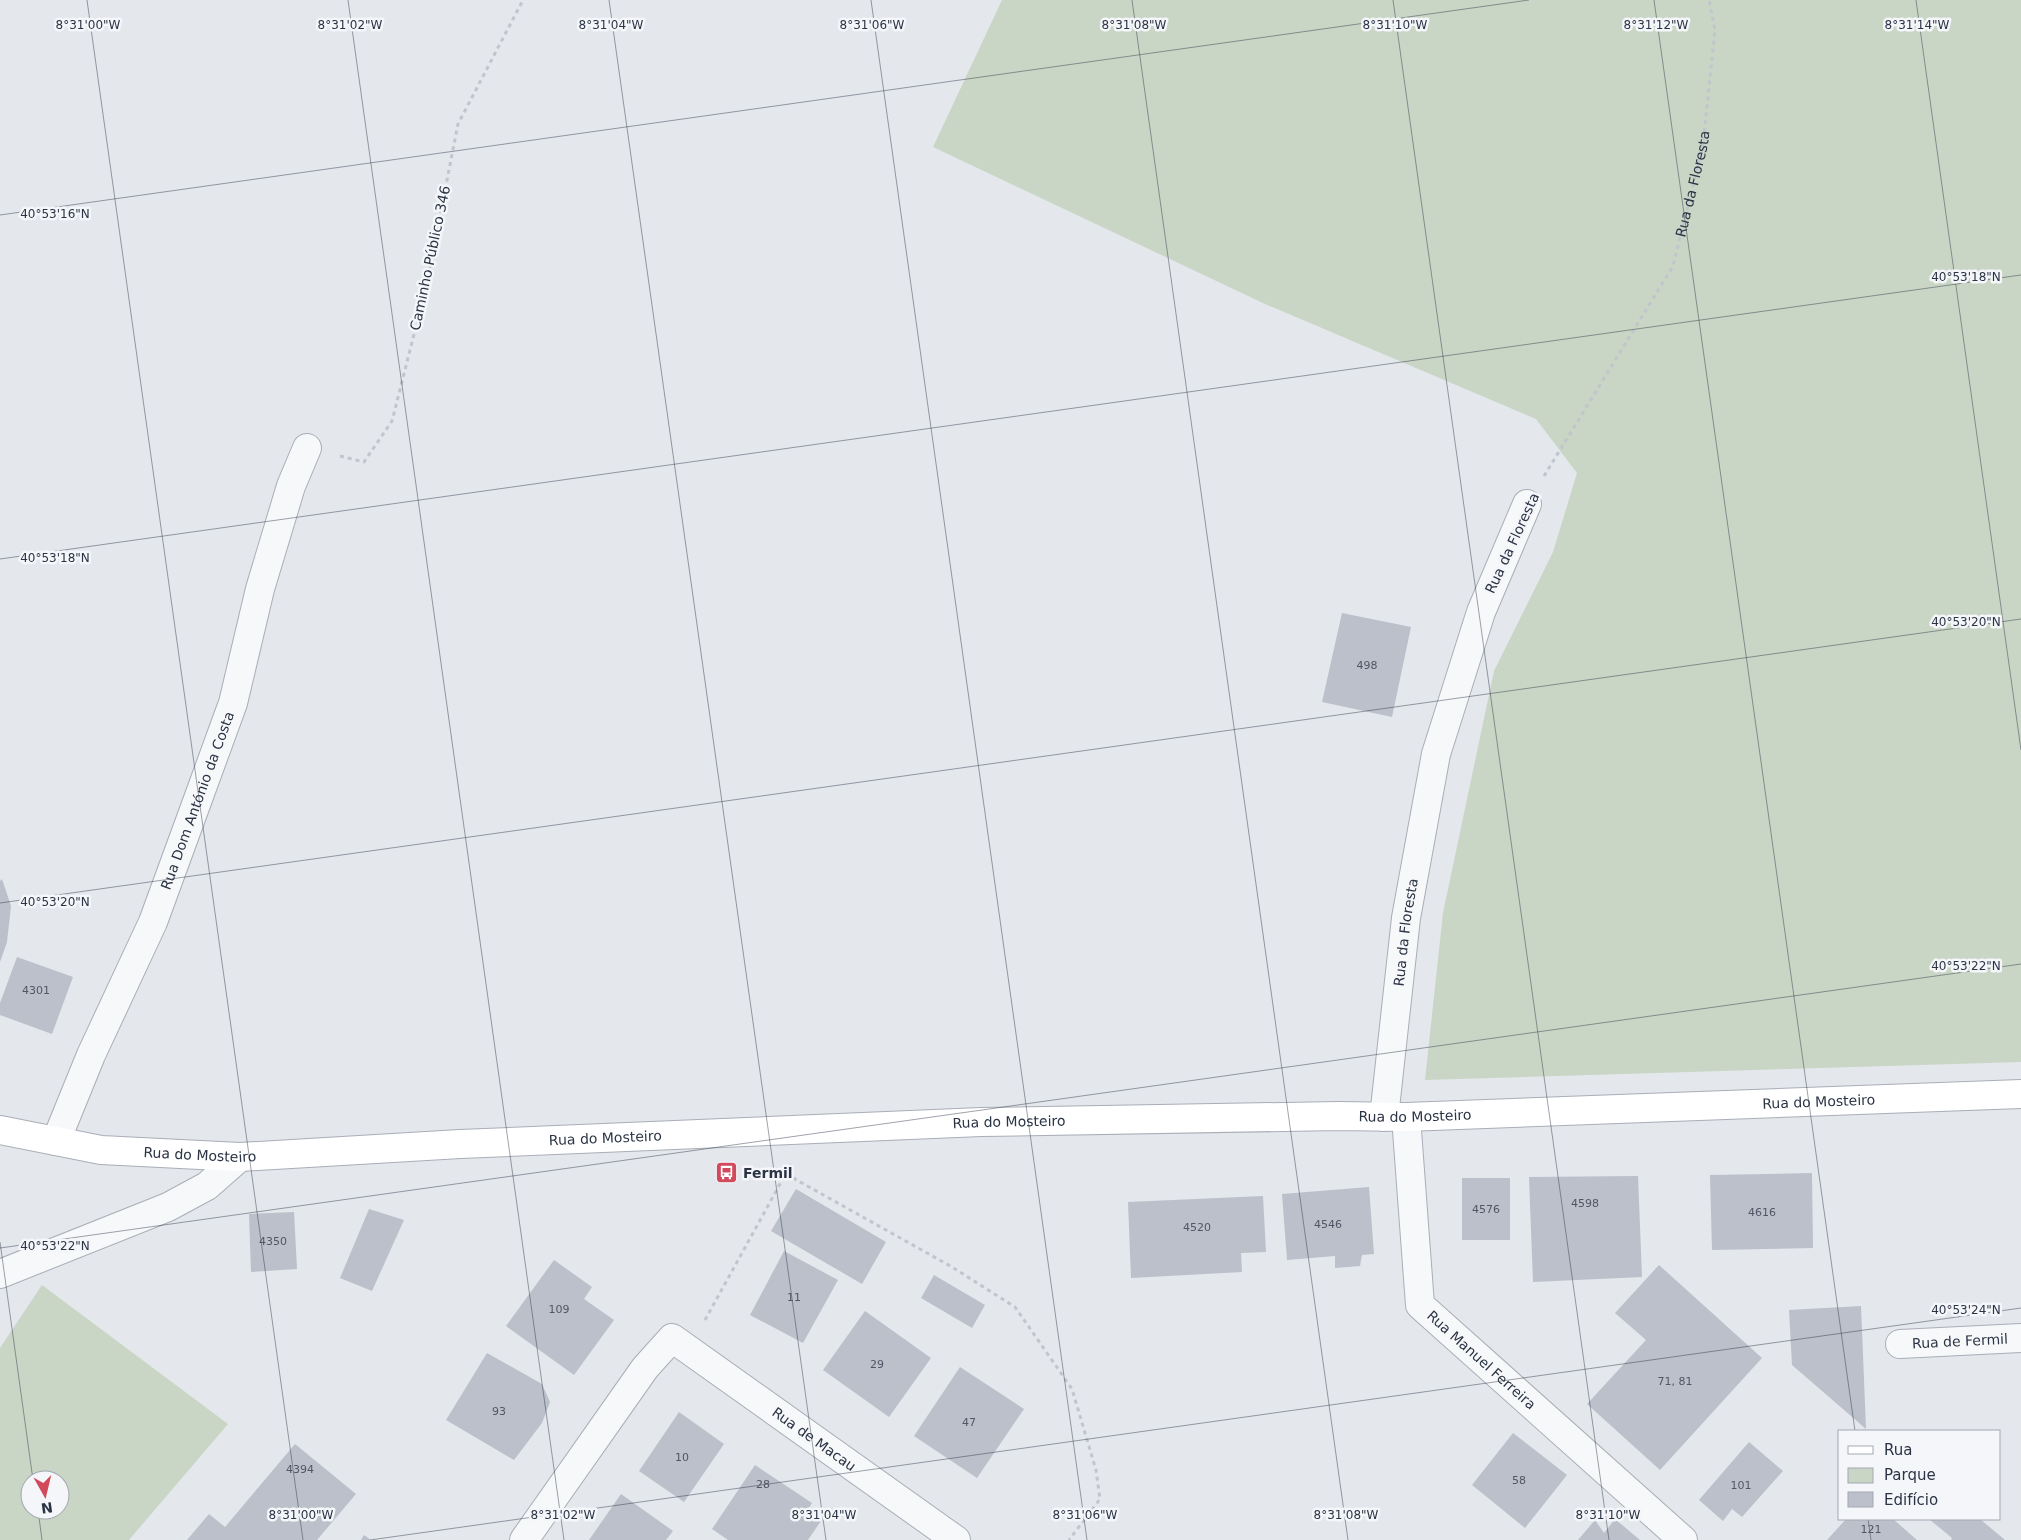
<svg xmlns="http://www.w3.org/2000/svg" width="2021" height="1540" font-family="'DejaVu Sans',sans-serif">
<rect width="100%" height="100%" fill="#e4e7ec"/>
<path fill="#c9d6c5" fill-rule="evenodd" d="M 1002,0 L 2021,0 L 2021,1062 L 1425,1080 L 1443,913 L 1494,671 L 1553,552 L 1577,473 L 1536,419 L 1265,304 L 933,147 Z
M 42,1285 L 228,1424 L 129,1540 L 0,1540 L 0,1348 ZM 30,1480 L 60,1480 L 60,1510 L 30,1510 Z"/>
<path fill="#bbc0ca" d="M 1342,613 L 1411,627 L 1392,717 L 1322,702 Z
M 2,879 L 11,906 L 7,942 L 0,962 L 0,881 Z
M 17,957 L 73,977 L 52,1034 L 0,1015 L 0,1003 Z
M 1812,1173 L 1813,1248 L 1712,1250 L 1710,1175 Z
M 1638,1176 L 1642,1277 L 1533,1282 L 1529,1177 Z
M 1462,1178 L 1510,1178 L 1510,1240 L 1462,1240 Z
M 1369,1187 L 1374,1254 L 1362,1255 L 1360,1266 L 1335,1268 L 1335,1256 L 1287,1260 L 1282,1194 Z
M 796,1189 L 886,1242 L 862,1284 L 771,1231 Z
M 1263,1196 L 1266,1252 L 1241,1253 L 1242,1272 L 1131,1278 L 1128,1202 Z
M 369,1209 L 404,1220 L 372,1291 L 340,1278 Z
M 294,1212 L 297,1269 L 251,1272 L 249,1214 Z
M 784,1251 L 838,1280 L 803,1343 L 750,1315 Z
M 554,1260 L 592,1287 L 584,1299 L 614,1320 L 574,1375 L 506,1326 Z
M 1659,1265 L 1762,1358 L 1660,1470 L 1587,1404 L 1646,1340 L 1615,1313 Z
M 934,1275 L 985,1305 L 972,1328 L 921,1298 Z
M 1861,1306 L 1866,1429 L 1792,1365 L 1789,1310 Z
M 865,1311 L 931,1358 L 889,1417 L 823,1370 Z
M 487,1353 L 542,1384 L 550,1402 L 542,1423 L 514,1460 L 446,1420 Z
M 960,1367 L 1024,1409 L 977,1478 L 914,1436 Z
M 679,1412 L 724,1444 L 684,1502 L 639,1471 Z
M 1513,1433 L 1567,1475 L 1525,1528 L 1472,1485 Z
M 1749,1442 L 1783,1471 L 1742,1517 L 1732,1509 L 1723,1521 L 1699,1500 Z
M 295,1444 L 356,1494 L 317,1540 L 187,1540 L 209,1514 L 225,1527 Z
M 755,1465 L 812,1503 L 807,1511 L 821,1521 L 808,1540 L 728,1540 L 712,1529 Z
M 621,1494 L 673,1531 L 666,1540 L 589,1540 Z
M 1615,1519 L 1640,1540 L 1578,1540 L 1595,1520 L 1604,1533 Z
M 1846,1519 L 1893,1519 L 1917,1540 L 1827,1540 Z
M 1929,1519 L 1980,1519 L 2005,1540 L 1951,1540 L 1952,1538 Z
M 364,1535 L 371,1540 L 361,1540 Z"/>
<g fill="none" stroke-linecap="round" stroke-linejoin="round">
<defs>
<g id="minor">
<path id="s2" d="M 1384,1117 L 1406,918 L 1436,754 L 1481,612 L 1527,504"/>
<path id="s3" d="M 1406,1117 L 1420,1305 L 1683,1540"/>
<path id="s4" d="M 56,1141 L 91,1055 L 153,922 L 198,799 L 233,703 L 260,589 L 291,486 L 307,448"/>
<path d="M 0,1274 L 168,1207 L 207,1186 L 240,1157"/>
<path id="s5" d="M 1900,1344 L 2021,1338"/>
<path id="s6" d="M 524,1540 L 645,1368 L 672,1338 L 956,1540"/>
</g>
<g id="secondary">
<path id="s7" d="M 0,1130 L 101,1150 L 240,1157 L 460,1144 L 981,1122 L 1339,1116 L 1406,1117 L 2021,1094"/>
</g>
</defs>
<use href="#minor" stroke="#a9aeb7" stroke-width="30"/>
<use href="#secondary" stroke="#a9aeb7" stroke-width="30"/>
<g stroke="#c2c5cb" stroke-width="3" stroke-dasharray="4 4" stroke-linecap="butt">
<path d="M 340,456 L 364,462 L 392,421 L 426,287 L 458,124 L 523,0"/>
<path id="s1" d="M 1544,476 L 1673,266 L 1703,144 L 1715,30 L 1709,0"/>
<path d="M 786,1174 L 952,1267 L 1015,1307 L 1072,1389 L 1096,1470 L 1100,1499 L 1069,1540"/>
<path d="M 705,1320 L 791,1164"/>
</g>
<use href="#minor" stroke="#f7f8fa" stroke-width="28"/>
<use href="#secondary" stroke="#fff" stroke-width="28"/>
</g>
<path fill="none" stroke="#2b3445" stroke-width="1" stroke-opacity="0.45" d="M 87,0 L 303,1540M 348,0 L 564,1540M 609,0 L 826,1540M 871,0 L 1087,1540M 1132,0 L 1348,1540M 1393,0 L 1609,1540M 1654,0 L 1855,1431M 1916,0 L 2021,750M 0,215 L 1529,0M 0,559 L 2021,275M 0,903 L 2021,619M 0,1242 L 33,1480M 0,1248 L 2021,964M 38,1510 L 42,1540M 1868,1519 L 1871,1540M 370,1540 L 2021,1308"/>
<defs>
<symbol id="bus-square" viewBox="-11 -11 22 22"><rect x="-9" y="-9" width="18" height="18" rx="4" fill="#d1495b" stroke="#f4f6f9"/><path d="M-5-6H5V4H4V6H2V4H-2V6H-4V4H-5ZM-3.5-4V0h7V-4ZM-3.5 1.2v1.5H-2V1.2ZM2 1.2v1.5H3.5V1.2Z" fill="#fff"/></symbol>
</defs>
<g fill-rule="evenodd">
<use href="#bus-square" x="714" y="1160" width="25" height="25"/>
</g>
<g text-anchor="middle" stroke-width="5" stroke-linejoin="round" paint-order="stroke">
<g font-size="11" fill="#4f5766">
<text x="1367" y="669">498</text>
<text x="36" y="994">4301</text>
<text x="1585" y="1207">4598</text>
<text x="1486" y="1213">4576</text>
<text x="1762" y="1216">4616</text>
<text x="1328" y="1228">4546</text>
<text x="1197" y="1231">4520</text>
<text x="273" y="1245">4350</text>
<text x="794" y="1301">11</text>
<text x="559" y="1313">109</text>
<text x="877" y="1368">29</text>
<text x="1675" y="1385">71, 81</text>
<text x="499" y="1415">93</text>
<text x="969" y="1426">47</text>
<text x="682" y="1461">10</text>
<text x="300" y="1473">4394</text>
<text x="1519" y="1484">58</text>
<text x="763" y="1488">28</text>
<text x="1741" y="1489">101</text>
<text x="1871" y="1533">121</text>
</g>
<g font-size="14" fill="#2b3445" stroke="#f4f6f9">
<text dy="5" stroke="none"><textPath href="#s1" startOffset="331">Rua da Floresta</textPath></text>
<text transform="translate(430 258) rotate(-78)" y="5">Caminho Público 346</text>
<text transform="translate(1512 543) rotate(-65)" y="5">Rua da Floresta</text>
<text dy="5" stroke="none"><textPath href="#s4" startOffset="369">Rua Dom António da Costa</textPath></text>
<text dy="5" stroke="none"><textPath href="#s2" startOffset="186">Rua da Floresta</textPath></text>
<text dy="5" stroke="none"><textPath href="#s7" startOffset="1822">Rua do Mosteiro</textPath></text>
<text dy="5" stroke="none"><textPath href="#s7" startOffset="1418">Rua do Mosteiro</textPath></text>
<text dy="5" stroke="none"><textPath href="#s7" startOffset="1012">Rua do Mosteiro</textPath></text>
<text dy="5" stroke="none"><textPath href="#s7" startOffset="608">Rua do Mosteiro</textPath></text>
<text dy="5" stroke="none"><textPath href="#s7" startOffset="202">Rua do Mosteiro</textPath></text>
<text dy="5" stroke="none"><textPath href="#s5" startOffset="60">Rua de Fermil</textPath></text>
<text dy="5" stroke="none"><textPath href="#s3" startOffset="271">Rua Manuel Ferreira</textPath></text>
<text dy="5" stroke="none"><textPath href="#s6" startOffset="425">Rua de Macau</textPath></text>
</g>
<g font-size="14" font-weight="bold" fill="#2b3445" stroke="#f4f6f9" text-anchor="start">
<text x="743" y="1178">Fermil</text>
</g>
</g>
<g font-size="12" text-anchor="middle" fill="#2b3445" stroke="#f4f6f9" stroke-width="5" stroke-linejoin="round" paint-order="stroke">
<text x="88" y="29">8°31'00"W</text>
<text x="350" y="29">8°31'02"W</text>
<text x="611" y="29">8°31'04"W</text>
<text x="872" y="29">8°31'06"W</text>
<text x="1134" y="29">8°31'08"W</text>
<text x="1395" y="29">8°31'10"W</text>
<text x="1656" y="29">8°31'12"W</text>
<text x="1917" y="29">8°31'14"W</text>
<text x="55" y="218">40°53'16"N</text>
<text x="1966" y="281">40°53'18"N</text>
<text x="55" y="562">40°53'18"N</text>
<text x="1966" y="626">40°53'20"N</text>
<text x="55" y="906">40°53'20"N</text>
<text x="1966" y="970">40°53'22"N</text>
<text x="55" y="1250">40°53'22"N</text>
<text x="1966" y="1314">40°53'24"N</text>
<text x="301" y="1519">8°31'00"W</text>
<text x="563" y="1519">8°31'02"W</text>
<text x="824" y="1519">8°31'04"W</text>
<text x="1085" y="1519">8°31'06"W</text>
<text x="1346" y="1519">8°31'08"W</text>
<text x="1608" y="1519">8°31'10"W</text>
</g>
<rect x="1838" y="1430" width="162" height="90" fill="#f4f6f9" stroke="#a4a8b1"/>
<rect x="1848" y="1446" width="25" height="8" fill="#ffffff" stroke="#a4a8b1"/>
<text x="1884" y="1455" font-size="15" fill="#2b3445">Rua</text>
<rect x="1848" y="1468" width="25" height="15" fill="#c9d6c5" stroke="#a4a8b1"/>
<text x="1884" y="1480" font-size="15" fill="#2b3445">Parque</text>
<rect x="1848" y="1492" width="25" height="15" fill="#bbc0ca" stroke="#a4a8b1"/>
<text x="1884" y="1505" font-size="15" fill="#2b3445">Edifício</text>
<g transform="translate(45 1495) rotate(172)"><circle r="24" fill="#f4f6f9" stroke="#a4a8b1"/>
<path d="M0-4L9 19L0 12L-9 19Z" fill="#d1495b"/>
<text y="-8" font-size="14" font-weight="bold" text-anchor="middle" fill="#2b3445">N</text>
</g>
</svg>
